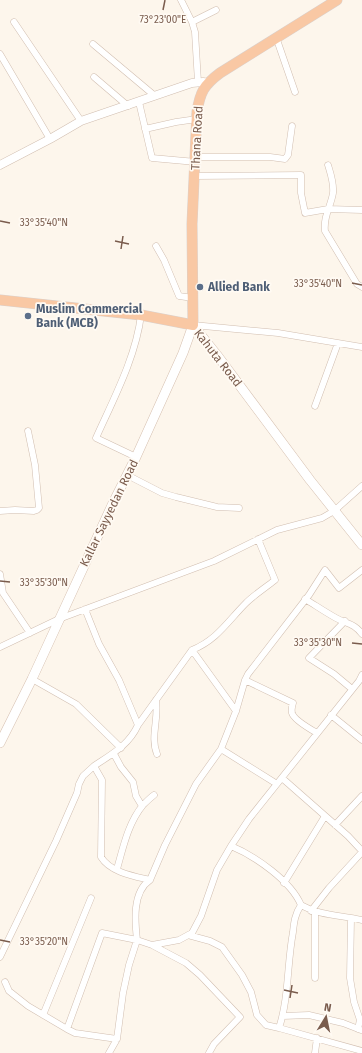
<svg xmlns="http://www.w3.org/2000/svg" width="362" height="1053" font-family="'Fira Sans',sans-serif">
<rect width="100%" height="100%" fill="#fdf6ec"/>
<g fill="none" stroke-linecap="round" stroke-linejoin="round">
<defs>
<path id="minor" d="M 181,0 L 192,22 L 195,32 L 198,82
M 14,22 L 81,121
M 192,22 L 216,10
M 276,37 L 295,92
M 93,44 L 155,96
M 0,54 L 50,139
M 94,77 L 128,106
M 139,102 L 152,158 L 196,162
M 145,129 L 176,122 L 197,119
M 195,157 L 270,157 L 285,159 L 288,155 L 292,126
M 328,165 C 331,175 334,183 333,193 C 331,206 323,217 325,231 L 357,284 L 362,287
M 194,176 L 301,175 L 301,193 L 305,213 L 328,209 L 362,210
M 156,246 L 164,260 L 179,296 L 193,298
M 193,325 L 278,333 L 362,347
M 315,406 L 338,343
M 136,457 L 96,438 C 113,400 136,357 141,315
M 127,475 L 162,493 L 176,497 L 217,507 L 239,508
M 0,511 L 15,510 L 34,511 L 37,510 L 39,508 L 35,465 L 28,431
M 0,574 L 3,593 L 30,633
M 305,599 C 315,605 325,612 336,618 C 347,624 354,623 362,634
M 345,621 L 309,658 L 334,674 L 352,689
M 0,647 L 59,619 L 214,561 L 277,530 L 322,518 L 334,511 L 362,486
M 192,650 L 236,711
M 32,679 L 76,704 L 121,748
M 245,680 L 293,703 C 292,706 291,709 292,713 C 294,720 310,729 317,733
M 156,700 C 159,719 150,737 157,754
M 331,715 L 362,740
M 138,725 L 192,650 C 217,640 228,621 246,603 C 254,595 265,588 275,580 L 258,539
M 221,749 L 277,784
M 114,754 L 121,767 L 133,782 L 136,796 L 142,806
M 282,778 L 348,836 L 362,851
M 335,825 L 362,796
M 231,846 C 255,856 291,881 301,905 C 320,916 341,915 362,920
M 117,869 C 123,848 128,823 143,805 C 146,802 150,798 154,795
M 150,880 L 165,845 L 196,784 L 221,749 L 236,711 L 245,680 L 248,674 L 309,595 L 325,570 L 339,588 L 362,570
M 284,883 L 325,816
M 311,911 L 329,888 L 362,852
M 315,912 L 315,978
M 351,918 L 350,978 L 354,1002 L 360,1020 L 358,1029
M 188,935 L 210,941 L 222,947 L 242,975 L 251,992 L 257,1015 L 266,1025 L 279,1028 C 289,998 287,964 293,932 C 294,922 295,914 301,905
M 152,945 L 186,963 L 200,975 L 240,1017 L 214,1044 L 209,1053
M 0,957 L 56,841 L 77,793 L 79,784 L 83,776 L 94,766
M 5,982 L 9,991 L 28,1006 L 67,1029 L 75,1033 L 117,1039
M 43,1015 L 91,898
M 283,1016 L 309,1015 L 343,1023 L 361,1030
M 279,1028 L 362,1051
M 67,1029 L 102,933 L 137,940 C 135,922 132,892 150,880 C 133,876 110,872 101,857 L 102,780 L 94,766 C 112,754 129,745 138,725 L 119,680 L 99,644 L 85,609
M 109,1053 L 117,1039 L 123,993 L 129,965 L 137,940 L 152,945 L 179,940 L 192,933 L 201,916 L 217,870 L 231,846 L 249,819 L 359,681 L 362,675
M 315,1053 L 317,1038"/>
<path id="tertiary" d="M 0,165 L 50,139 L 81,121 L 192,83 L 203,82 L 208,83"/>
<path id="secondary" d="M 193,325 L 217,355 L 310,480 L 362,545
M 0,743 L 32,679 L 113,503 L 136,457 L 183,353 L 193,325"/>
<path id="trunk" d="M 0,300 L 141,315 L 193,325 L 192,224 L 197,112 C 200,92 204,85 220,73 L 337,0"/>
</defs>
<use href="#minor" stroke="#d1beb0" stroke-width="7"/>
<use href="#tertiary" stroke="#d1beb0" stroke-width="9"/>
<use href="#secondary" stroke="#d6c0b0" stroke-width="10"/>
<use href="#trunk" stroke="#dad1cd" stroke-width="11"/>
<use href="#minor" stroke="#fff" stroke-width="6"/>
<use href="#tertiary" stroke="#fff" stroke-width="8"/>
<use href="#secondary" stroke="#fff" stroke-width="9"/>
<use href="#trunk" stroke="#f9c8a4" stroke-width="10"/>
</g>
<path fill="none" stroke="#7a5c4d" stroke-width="1.5" d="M 163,10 L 165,0M 0,221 L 10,223M 115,241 L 129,244M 121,249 L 123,236M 352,283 L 362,285M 0,581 L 10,582M 352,643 L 362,644M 0,940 L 10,942M 284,990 L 298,993M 290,998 L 292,985"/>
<g fill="#5c6f8a" stroke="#fffaf3" stroke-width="1.5">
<circle cx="200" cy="287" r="4"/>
<circle cx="28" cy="316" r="4"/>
</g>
<g text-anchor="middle" stroke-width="3.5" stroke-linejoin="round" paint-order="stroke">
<g font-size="12" fill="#7a5c4d" stroke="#fffaf3">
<text transform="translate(197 138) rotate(-87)" y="4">Thana Road</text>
<text transform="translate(218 358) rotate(52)" y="4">Kahuta Road</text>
<text transform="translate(109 513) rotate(-64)" y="4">Kallar Sayyedan Road</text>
</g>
<g font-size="12" font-weight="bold" fill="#4e5e75" stroke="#fffaf3" text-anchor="start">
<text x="208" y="291">Allied Bank</text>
<text x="36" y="313">Muslim Commercial<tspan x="36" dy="14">Bank (MCB)</tspan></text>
</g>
</g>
<g font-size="10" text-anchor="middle" fill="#7a5c4d" stroke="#fffaf3" stroke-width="3.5" stroke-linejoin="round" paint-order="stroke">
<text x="163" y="23">73°23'00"E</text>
<text x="44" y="226">33°35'40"N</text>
<text x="318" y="287">33°35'40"N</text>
<text x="44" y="586">33°35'30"N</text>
<text x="318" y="646">33°35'30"N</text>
<text x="44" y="945">33°35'20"N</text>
</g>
<g transform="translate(326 1017) rotate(10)" stroke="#fffaf3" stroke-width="3" paint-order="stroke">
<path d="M0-3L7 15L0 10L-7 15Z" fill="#7a5c4d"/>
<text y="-6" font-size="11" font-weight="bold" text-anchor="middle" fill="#7a5c4d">N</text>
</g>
</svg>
